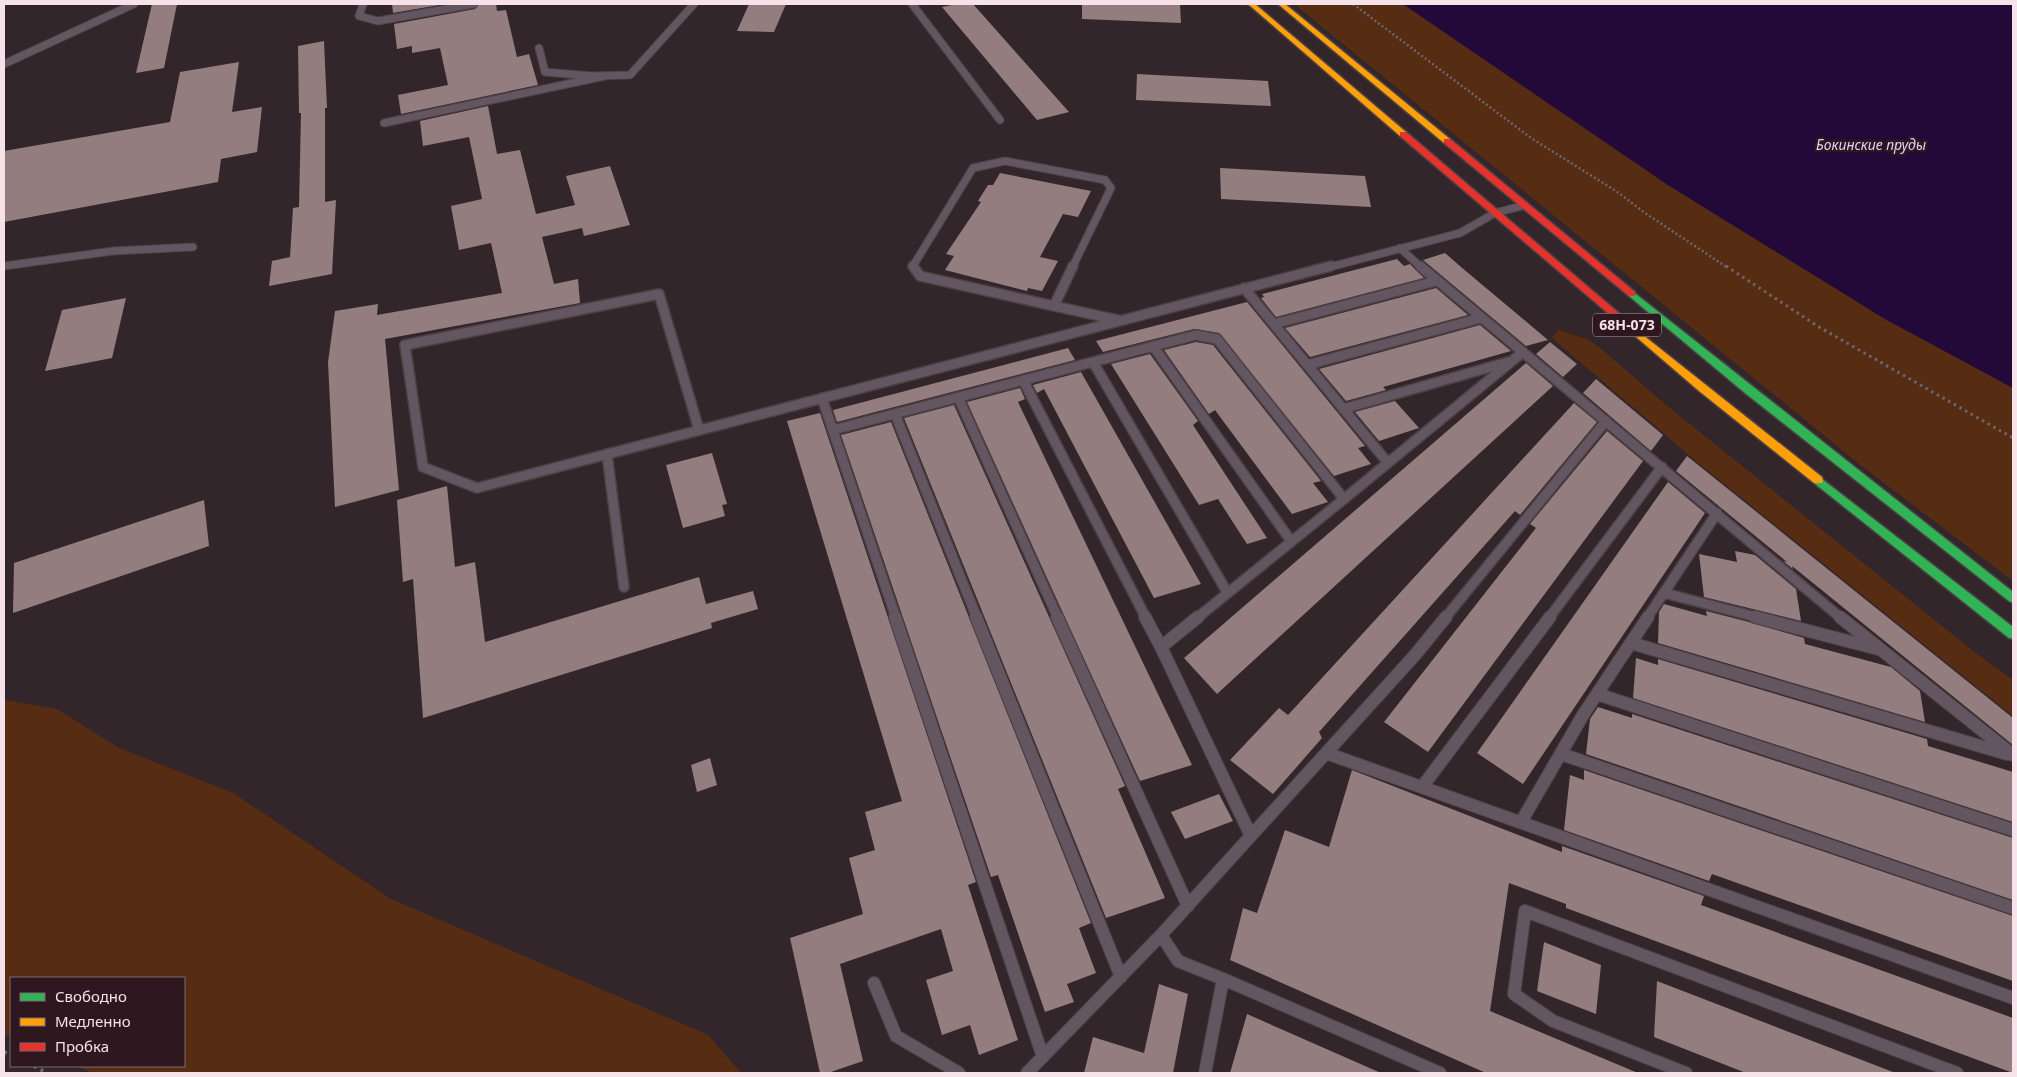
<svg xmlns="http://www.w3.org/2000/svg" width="2017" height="1077" font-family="'Noto Sans',sans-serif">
<rect width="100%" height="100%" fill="#33262b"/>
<path fill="#562d13" d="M 1294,4 L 1403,4 L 1668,185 L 1885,319 L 2013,388 L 2013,581 L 1863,467 Z
M 1558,330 L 1587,339 L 1599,347 L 1666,405 L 1977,654 L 2013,680 L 2013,716 L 1703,467 L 1552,338 Z
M 4,700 L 57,709 L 119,748 L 233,793 L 391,899 L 708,1035 L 741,1073 L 93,1073 L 76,1066 L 184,1066 L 184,978 L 11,978 L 11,1037 L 4,1034 Z"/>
<path fill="#22093a" d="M 1403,4 L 2013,4 L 2013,388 L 1885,319 L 1668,185 Z"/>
<path fill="#937d7f" d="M 152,4 L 177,4 L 164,68 L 136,73 Z
M 392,4 L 445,4 L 393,13 Z
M 479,4 L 496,4 L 497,11 L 506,10 L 517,57 L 529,54 L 538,85 L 401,114 L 398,95 L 448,85 L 440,48 L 412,53 L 412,46 L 397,49 L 394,24 L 475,9 Z
M 749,4 L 786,4 L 774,32 L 737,31 Z
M 957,4 L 973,4 L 1069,112 L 1037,120 L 942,7 Z
M 1082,4 L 1180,4 L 1181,23 L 1082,19 Z
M 324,41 L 327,108 L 325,108 L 325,202 L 336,200 L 332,274 L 269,286 L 272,261 L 290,257 L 293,208 L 299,207 L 301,113 L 299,113 L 298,46 Z
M 239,62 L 232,112 L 262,107 L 257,152 L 221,159 L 218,182 L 4,222 L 4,151 L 170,122 L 180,72 Z
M 1137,74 L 1268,81 L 1271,106 L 1136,100 Z
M 488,106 L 497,154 L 520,150 L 536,214 L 575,205 L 566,176 L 610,166 L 630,225 L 584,236 L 582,228 L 542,237 L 554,284 L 578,279 L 580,303 L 385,339 L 399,490 L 335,507 L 328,362 L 335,311 L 378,304 L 377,315 L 502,293 L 491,243 L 459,250 L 451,206 L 482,199 L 469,137 L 423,146 L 420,121 Z
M 1220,168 L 1365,176 L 1371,207 L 1221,199 Z
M 1000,173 L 1091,191 L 1078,217 L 1063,214 L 1040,257 L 1058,261 L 1042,291 L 1028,288 L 1027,291 L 945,270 L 954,256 L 946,254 L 981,202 L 978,201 L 988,185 L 993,185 Z
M 1445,253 L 1461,267 L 1548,340 L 1526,346 L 1423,260 Z
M 1397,259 L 1404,266 L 1410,264 L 1424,278 L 1276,317 L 1261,298 L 1264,297 L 1262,294 Z
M 1436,288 L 1468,315 L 1310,357 L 1285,328 Z
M 126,298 L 112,358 L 45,371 L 62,310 Z
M 1247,302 L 1365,446 L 1358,448 L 1371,464 L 1334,476 L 1219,333 L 1194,329 L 1103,352 L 1096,341 Z
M 1480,325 L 1511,351 L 1383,387 L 1386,390 L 1346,401 L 1319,369 Z
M 1196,342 L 1213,345 L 1321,481 L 1313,483 L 1328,502 L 1292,514 L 1215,410 L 1209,414 L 1164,350 Z
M 1550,342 L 1577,364 L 1563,377 L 1536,354 Z
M 1068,348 L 1075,360 L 837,422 L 833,410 Z
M 1150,354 L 1198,421 L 1193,425 L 1267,538 L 1247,544 L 1218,499 L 1199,505 L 1111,364 Z
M 1526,363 L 1553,386 L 1217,694 L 1184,658 Z
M 1081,372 L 1201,584 L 1154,598 L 1044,389 L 1037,393 L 1033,385 Z
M 1596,379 L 1663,435 L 1651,451 L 1583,393 Z
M 1020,388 L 1025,399 L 1018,402 L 1192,765 L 1140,781 L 1062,611 L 967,402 Z
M 1395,401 L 1419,428 L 1379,441 L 1355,412 Z
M 1574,403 L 1597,422 L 1520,515 L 1515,511 L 1319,732 L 1322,738 L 1273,794 L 1230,760 L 1279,708 L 1288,715 Z
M 954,405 L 1125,786 L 1118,789 L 1165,898 L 1106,918 L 904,418 Z
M 820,413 L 976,882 L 968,885 L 1018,1040 L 979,1055 L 970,1025 L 942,1035 L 926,980 L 953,971 L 941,929 L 840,964 L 863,1061 L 828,1073 L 820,1073 L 790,938 L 863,914 L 849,858 L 875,850 L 865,812 L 902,801 L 787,421 Z
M 891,422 L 1091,923 L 1079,928 L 1096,973 L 1067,984 L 1074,1002 L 1045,1012 L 998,875 L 991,877 L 841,435 Z
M 1607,431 L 1643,461 L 1428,752 L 1384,722 L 1536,528 L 1530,524 Z
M 712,453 L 727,504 L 722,505 L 725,516 L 683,528 L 666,465 Z
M 1687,456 L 2013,718 L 2013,745 L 1792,566 L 1793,569 L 1783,561 L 1787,562 L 1676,471 Z
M 1668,482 L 1705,513 L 1523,784 L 1477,753 Z
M 447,486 L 455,567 L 475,562 L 485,642 L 699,577 L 706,604 L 753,591 L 758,609 L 711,623 L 712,628 L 423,718 L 413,579 L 403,582 L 397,500 Z
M 204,500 L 209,546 L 13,613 L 14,563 Z
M 1735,551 L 1755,555 L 1796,589 L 1801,621 L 1704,597 L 1699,554 L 1737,562 Z
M 1664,604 L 1707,616 L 1706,611 L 1749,622 L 1804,638 L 1805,644 L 1891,667 L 1920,691 L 1925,722 L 1658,643 L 1659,612 Z
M 1636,658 L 1658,665 L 1658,659 L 1927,739 L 1928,746 L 2013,772 L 2013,822 L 1633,698 Z
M 1598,707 L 1632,718 L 1632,714 L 2013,838 L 2013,900 L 1586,754 L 1590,719 Z
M 710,758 L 717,785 L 697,792 L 691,765 Z
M 1352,770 L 1562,852 L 1562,846 L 1704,896 L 1701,905 L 2013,1018 L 2013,1073 L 1566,908 L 1566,904 L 1509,883 L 1490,1011 L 1638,1073 L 1486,1073 L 1230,960 L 1243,908 L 1257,913 L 1285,830 L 1329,847 Z
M 1584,770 L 2013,916 L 2013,981 L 1712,874 L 1709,881 L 1564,830 L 1570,775 L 1584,780 Z
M 1219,794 L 1233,821 L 1185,839 L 1171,812 Z
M 1544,942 L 1601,965 L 1596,1014 L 1537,991 Z
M 1657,981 L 1893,1072 L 1892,1073 L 1746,1073 L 1654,1037 Z
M 1159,984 L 1188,994 L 1173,1073 L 1084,1073 L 1093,1037 L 1144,1053 Z
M 1247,1014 L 1381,1073 L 1230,1073 Z"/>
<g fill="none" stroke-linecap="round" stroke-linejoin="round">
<defs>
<path id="lane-far2" d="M 363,4 L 359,16 L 378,21 L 474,4
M 915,4 L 912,4 L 1000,120
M 539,48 L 545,72 L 592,76 L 630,75 L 694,4
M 4,64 L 134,4
M 384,123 L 605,76
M 1400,248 L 1422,268
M 4,266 L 113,251 L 193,247
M 914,268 L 913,266 L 973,168 L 1005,161 L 1105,180 L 1111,188 L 1072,268
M 1326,268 L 1460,233 L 1495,213 L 1525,205"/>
<path id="lane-far1" d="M 913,266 L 920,276 L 1054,306
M 1420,266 L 1841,618
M 1244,288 L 1388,463
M 1054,306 L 1118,320
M 1054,306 L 1073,266
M 1274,324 L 1436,281
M 1153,346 L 1291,541
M 1093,362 L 1227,592
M 1307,365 L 1481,318
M 1023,380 L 1146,618
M 958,397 L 1058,618
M 822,398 L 896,618
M 1343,409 L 1508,362
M 895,414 L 977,618
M 699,430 L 659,294 L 405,345 L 423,467 L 477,488 L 1331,266
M 833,430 L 1196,335 L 1217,339 L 1344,499 L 1523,352
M 607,454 L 624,587
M 1664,593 L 1760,618
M 1197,618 L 1344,499
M 1445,618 L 1606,421
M 1549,618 L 1662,467
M 1647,618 L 1717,513"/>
<path id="lane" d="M 895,617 L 1043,1057
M 976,617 L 1121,977
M 1057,617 L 1188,906
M 1145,617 L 1161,647 L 1198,617
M 1755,617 L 1878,649
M 1840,617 L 2013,755
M 1631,643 L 2007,754
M 1161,647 L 1251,836
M 1597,694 L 2013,830
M 1326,753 L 2013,998
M 1561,754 L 2013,908
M 1422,787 L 1550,617
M 1521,822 L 1583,715 L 1648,617
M 1223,979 L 1440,1073
M 874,983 L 896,1036 L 959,1073
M 1027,1073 L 1161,935
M 1205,1073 L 1223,979 L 1178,961 L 1161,935 L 1415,655 L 1446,617
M 1686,1073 L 1553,1021 L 1514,994 L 1525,911 L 1957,1073"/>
<path id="fast" d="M 1632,291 L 2013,592 L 2013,603 L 2009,601 L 1745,393 L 1629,296 L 1627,294 Z
M 1818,476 L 2013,627 L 2013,639 L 2009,638 L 1814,483 L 1813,480 Z"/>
<path id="slow" d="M 1248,4 L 1255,4 L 1406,132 L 1406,136 L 1400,136 Z
M 1278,4 L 1285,4 L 1450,139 L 1450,143 L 1444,143 Z
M 1638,331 L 1822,477 L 1823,480 L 1822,483 L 1814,483 L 1699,391 L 1635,336 L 1633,334 Z"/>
<path id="jam" d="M 1400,132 L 1406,132 L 1641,332 L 1641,336 L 1635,336 L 1400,136 Z
M 1444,139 L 1450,139 L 1635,292 L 1635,296 L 1629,296 L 1444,143 Z"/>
</defs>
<use href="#lane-far2" stroke="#4d4146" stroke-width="9"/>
<use href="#lane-far1" stroke="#4d4146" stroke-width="12"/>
<use href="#lane" stroke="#4d4146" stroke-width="14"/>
<use href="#fast" stroke="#4d4146" stroke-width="3"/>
<use href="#slow" stroke="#4d4146" stroke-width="3"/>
<use href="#jam" stroke="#4d4146" stroke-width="3"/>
<path stroke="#6f656c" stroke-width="2.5" stroke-dasharray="2 2.5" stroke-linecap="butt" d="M 1353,4 L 1531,138 L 1616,191 L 1645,213 L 1728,268"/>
<path stroke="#6f656c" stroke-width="3" stroke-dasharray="2.5 4" stroke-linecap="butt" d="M 1726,266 L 1819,327 L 2013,438"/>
<path stroke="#6f656c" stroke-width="4" stroke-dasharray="3 4.5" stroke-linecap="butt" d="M 4,1052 L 11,1055
M 34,1066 L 47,1073"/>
<use href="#lane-far2" stroke="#635661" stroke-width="7"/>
<use href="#lane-far1" stroke="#635661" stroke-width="9"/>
<use href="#lane" stroke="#635661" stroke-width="12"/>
<use href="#fast" fill="#30b455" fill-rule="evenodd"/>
<use href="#slow" fill="#ff9f0a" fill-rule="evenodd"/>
<use href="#jam" fill="#e5322d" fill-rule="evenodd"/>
</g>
<g text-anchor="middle" stroke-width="5" stroke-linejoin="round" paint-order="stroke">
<g font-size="14" font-style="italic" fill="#dfd3f7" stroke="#2f1720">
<text x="1871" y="150">Бокинские пруды</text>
</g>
<rect fill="#2f1720" stroke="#baa6ad" stroke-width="1" x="1593" y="313.5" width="68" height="23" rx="4"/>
<g font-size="14" font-weight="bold" fill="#f5e3e9">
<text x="1627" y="330">68Н-073</text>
</g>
</g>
<rect width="2017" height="1077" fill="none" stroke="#f5e3e9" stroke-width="10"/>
<rect x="10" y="977" width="175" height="90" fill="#2f1720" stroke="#7e6970"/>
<rect x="20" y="993" width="25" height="8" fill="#30b455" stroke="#7e6970"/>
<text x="55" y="1002" font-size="15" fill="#f5e3e9">Свободно</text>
<rect x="20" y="1018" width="25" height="8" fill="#ff9f0a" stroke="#7e6970"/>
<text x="55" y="1027" font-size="15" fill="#f5e3e9">Медленно</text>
<rect x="20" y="1043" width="25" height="8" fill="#e5322d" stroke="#7e6970"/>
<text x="55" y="1052" font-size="15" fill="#f5e3e9">Пробка</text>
</svg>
